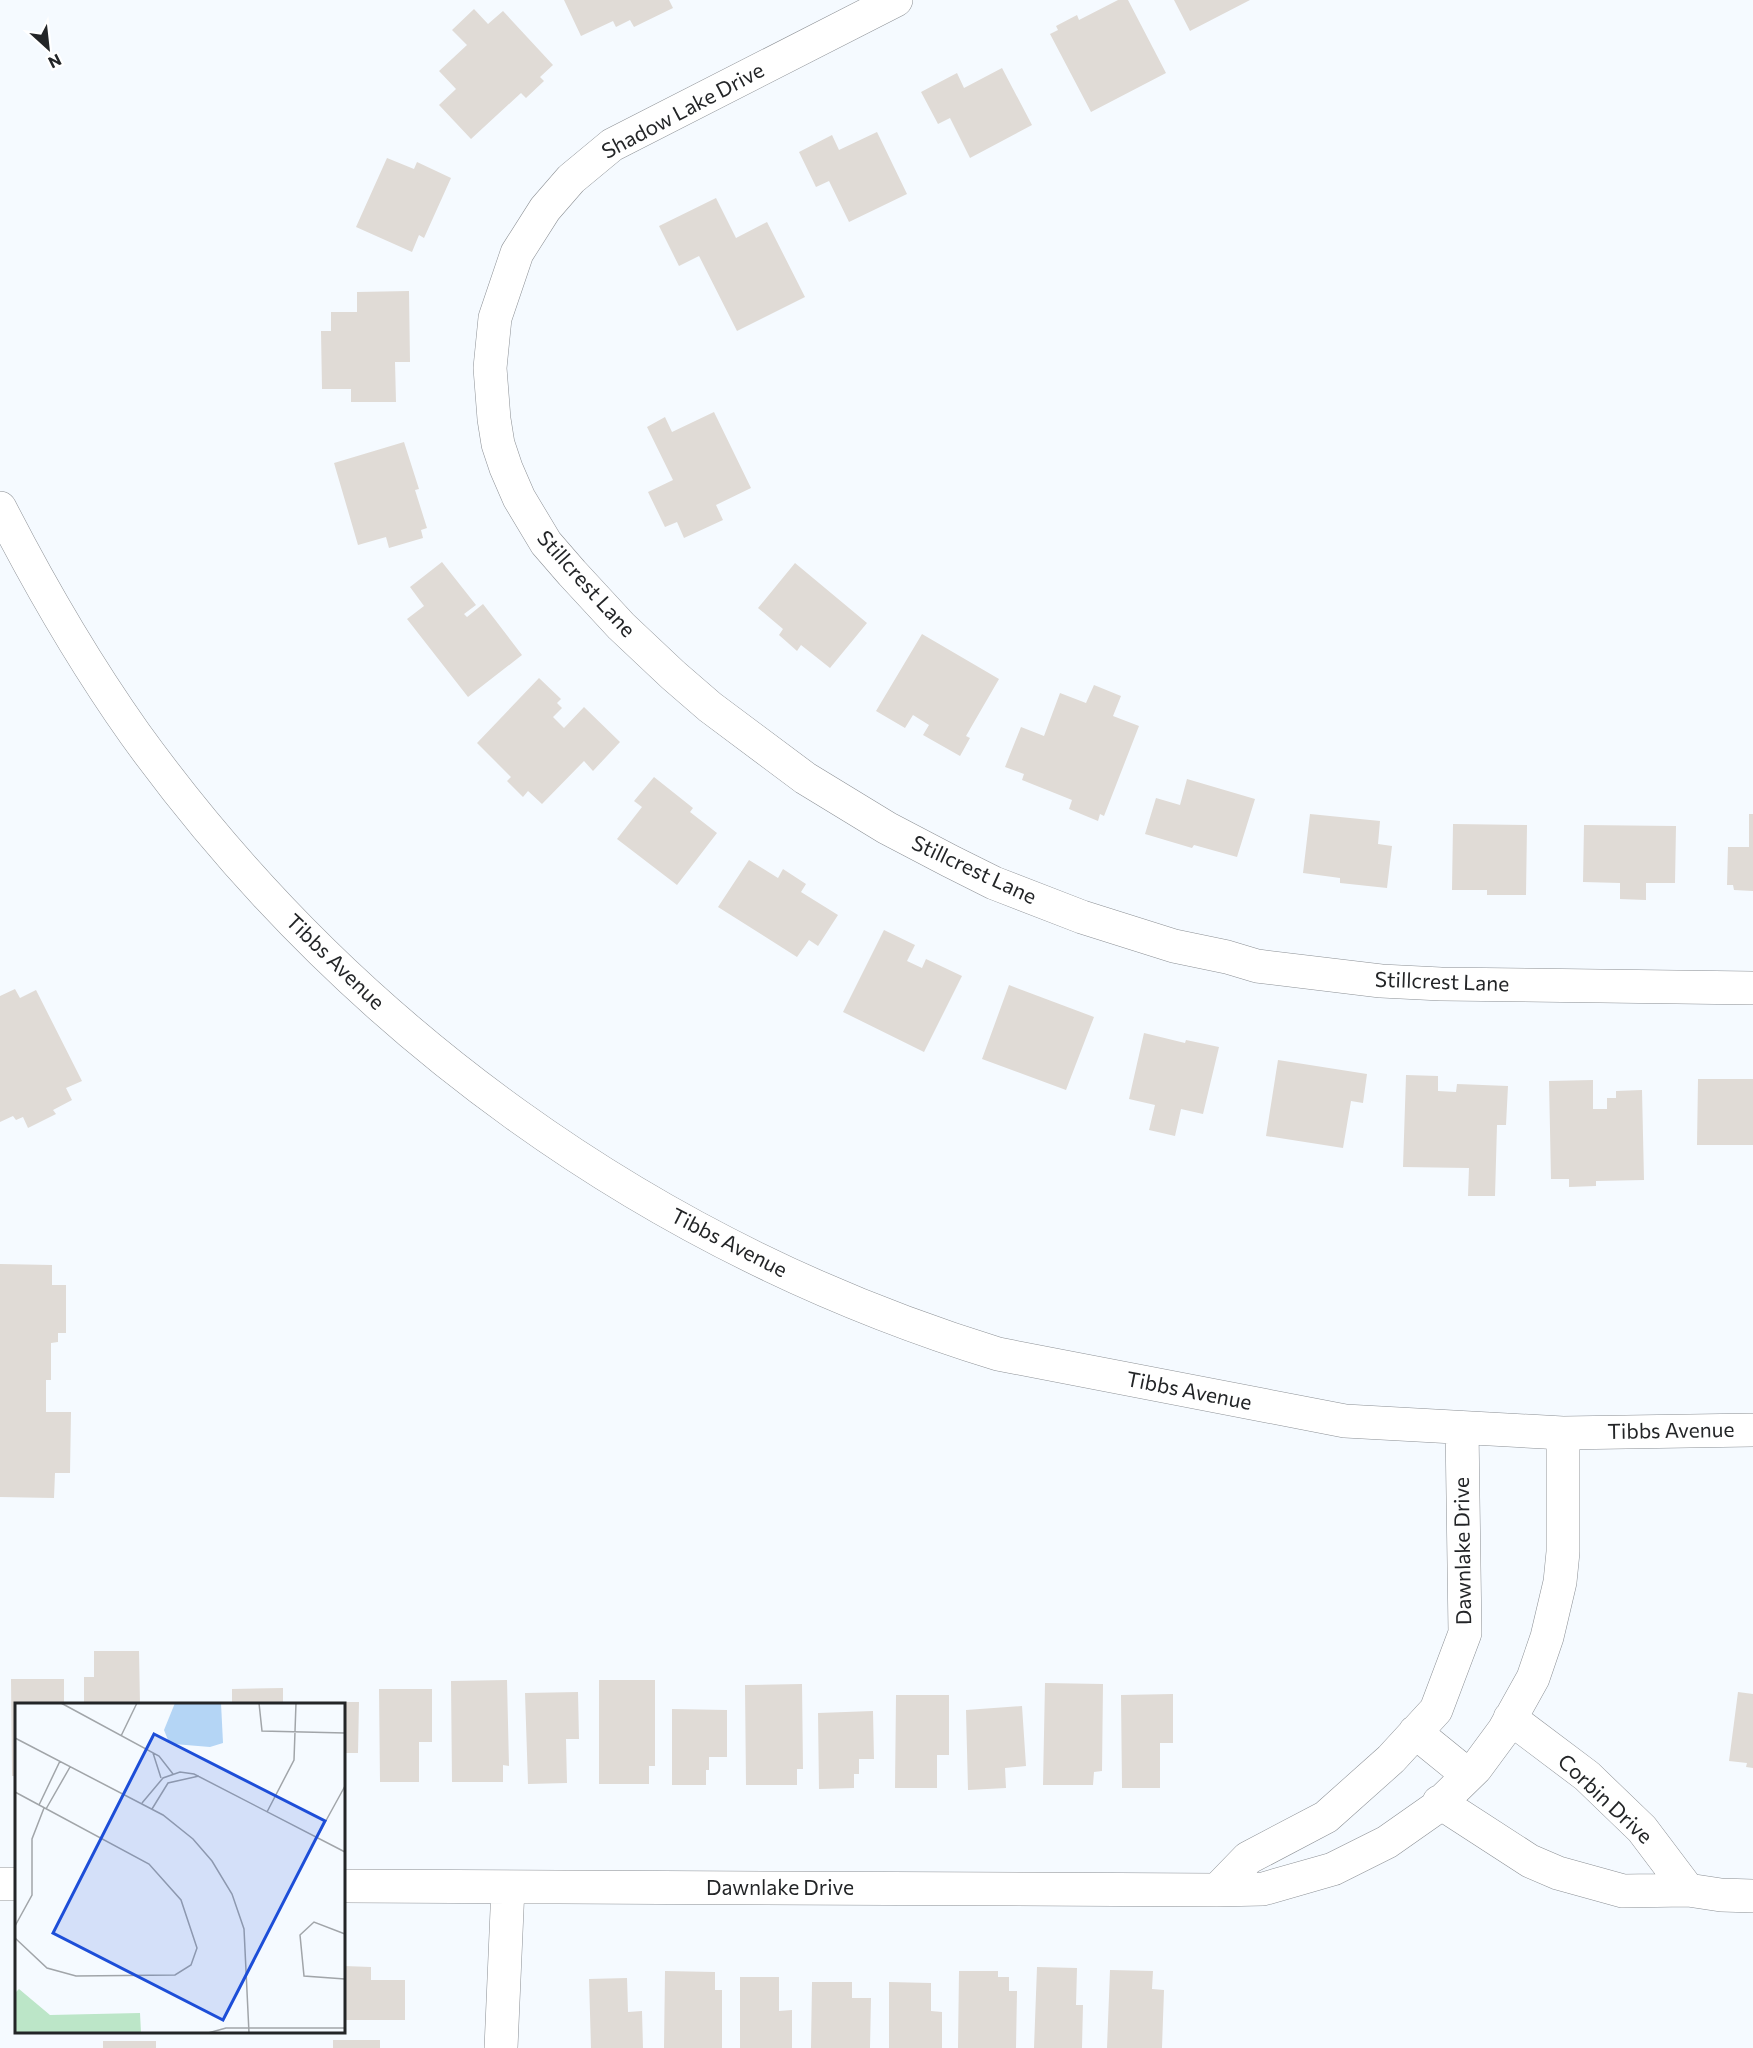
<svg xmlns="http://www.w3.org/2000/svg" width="1753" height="2048" font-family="Commissioner,sans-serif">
<rect width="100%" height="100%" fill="#f5faff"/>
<path fill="#e0dbd6" d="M 564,0 L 669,0 L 673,8 L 634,27 L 630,20 L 616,27 L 613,21 L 581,36 Z
M 1118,0 L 1128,0 L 1166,73 L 1091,112 L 1050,34 L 1058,30 L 1056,26 L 1077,15 L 1079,20 Z
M 1174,0 L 1250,0 L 1190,31 Z
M 474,9 L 488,24 L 503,11 L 553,65 L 540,77 L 544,81 L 526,98 L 521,93 L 471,139 L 439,105 L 456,89 L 439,71 L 467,45 L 452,30 Z
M 1002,68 L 1032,125 L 970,158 L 950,118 L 938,124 L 921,92 L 957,73 L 964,88 Z
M 877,132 L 907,194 L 849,222 L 829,181 L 816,187 L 799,152 L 832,135 L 839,150 Z
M 387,158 L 414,169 L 417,162 L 451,178 L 424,238 L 419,235 L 412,252 L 356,227 Z
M 716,198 L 736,238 L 767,222 L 805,297 L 737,331 L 699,256 L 679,266 L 659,226 Z
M 409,291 L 410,362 L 395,362 L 396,402 L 351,402 L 351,389 L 322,389 L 321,331 L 331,331 L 331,312 L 357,312 L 357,292 Z
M 714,412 L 751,488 L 716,505 L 723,520 L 684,538 L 677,522 L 665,527 L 648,492 L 673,480 L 647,427 L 665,417 L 672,432 Z
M 404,442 L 419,489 L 415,490 L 427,528 L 421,530 L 423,538 L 389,548 L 386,537 L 358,545 L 334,463 Z
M 442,562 L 476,605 L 464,614 L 467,617 L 483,604 L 522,655 L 468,697 L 407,619 L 424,606 L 410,587 Z
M 795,563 L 867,623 L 830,668 L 801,645 L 797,651 L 779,635 L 783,629 L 758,608 Z
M 922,634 L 999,679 L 966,736 L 970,738 L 960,756 L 923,735 L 929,725 L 913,715 L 905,728 L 876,711 Z
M 539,678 L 561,699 L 557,703 L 562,708 L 553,717 L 564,728 L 584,707 L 620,742 L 593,771 L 584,761 L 542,804 L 528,791 L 523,797 L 507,781 L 511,777 L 477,743 Z
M 1094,685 L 1121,696 L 1113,716 L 1139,726 L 1104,816 L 1100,814 L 1098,821 L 1069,809 L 1072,800 L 1022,780 L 1024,774 L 1005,767 L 1021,727 L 1044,736 L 1060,693 L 1086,703 Z
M 654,777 L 693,808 L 690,812 L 717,833 L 677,885 L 617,839 L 642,807 L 634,801 Z
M 1187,779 L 1255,799 L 1237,857 L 1194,845 L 1192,848 L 1145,834 L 1156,798 L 1180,805 Z
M 1310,814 L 1380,821 L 1378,844 L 1392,846 L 1387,888 L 1340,883 L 1340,878 L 1303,873 Z
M 1749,814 L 1753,814 L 1753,891 L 1734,890 L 1733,885 L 1727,885 L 1728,847 L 1749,847 Z
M 1453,824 L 1527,825 L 1526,895 L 1487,895 L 1487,890 L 1452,890 Z
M 1584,825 L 1676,826 L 1675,883 L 1646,883 L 1646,900 L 1620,899 L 1620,883 L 1583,882 Z
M 749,860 L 778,878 L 783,869 L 806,884 L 801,892 L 838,915 L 818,946 L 809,940 L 797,957 L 718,907 Z
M 884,930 L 915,945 L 907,961 L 922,968 L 926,959 L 962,976 L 924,1052 L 843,1012 Z
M 1009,985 L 1094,1017 L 1066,1090 L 982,1059 Z
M 15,989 L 20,998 L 36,990 L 82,1081 L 66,1088 L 72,1100 L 53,1110 L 56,1114 L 28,1128 L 23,1117 L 16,1120 L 13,1116 L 0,1122 L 0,996 Z
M 1144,1033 L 1185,1043 L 1186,1040 L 1219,1047 L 1203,1114 L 1181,1109 L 1175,1136 L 1149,1130 L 1155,1105 L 1129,1099 Z
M 1278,1060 L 1367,1074 L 1363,1103 L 1351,1101 L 1343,1148 L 1266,1136 Z
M 1406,1075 L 1438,1076 L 1438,1091 L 1456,1092 L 1457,1084 L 1508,1086 L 1506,1125 L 1497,1125 L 1495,1196 L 1468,1196 L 1469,1168 L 1403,1167 Z
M 1698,1079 L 1753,1079 L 1753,1145 L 1697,1145 Z
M 1593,1080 L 1593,1109 L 1607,1109 L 1607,1098 L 1616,1098 L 1616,1091 L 1642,1090 L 1644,1180 L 1596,1181 L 1596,1186 L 1569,1187 L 1569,1179 L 1551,1179 L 1549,1081 Z
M 0,1264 L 52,1265 L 52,1285 L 66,1285 L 66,1333 L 58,1333 L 58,1342 L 51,1343 L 51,1380 L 46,1380 L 46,1412 L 71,1412 L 70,1473 L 55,1473 L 54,1498 L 0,1497 Z
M 94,1651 L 139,1651 L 140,1704 L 84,1704 L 84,1677 L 94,1677 Z
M 11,1679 L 64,1679 L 64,1704 L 16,1704 L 16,1776 L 12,1776 Z
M 507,1680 L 509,1766 L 503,1765 L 503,1782 L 452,1782 L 451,1681 Z
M 599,1680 L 655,1680 L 655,1766 L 649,1766 L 649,1784 L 599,1784 Z
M 1045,1683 L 1103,1684 L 1102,1771 L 1094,1772 L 1093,1785 L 1043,1785 Z
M 802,1684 L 803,1769 L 797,1769 L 797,1785 L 746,1785 L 745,1685 Z
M 283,1688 L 283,1704 L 232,1704 L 232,1689 Z
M 379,1689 L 432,1689 L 432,1742 L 419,1742 L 419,1782 L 380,1782 Z
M 578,1692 L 579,1739 L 566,1739 L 567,1783 L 528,1784 L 525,1693 Z
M 1738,1692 L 1753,1694 L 1753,1768 L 1746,1767 L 1747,1763 L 1729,1761 Z
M 1173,1694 L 1173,1743 L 1160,1743 L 1160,1788 L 1122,1788 L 1121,1695 Z
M 896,1695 L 949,1695 L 949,1755 L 937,1755 L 937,1788 L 895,1788 Z
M 305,1702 L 359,1702 L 358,1753 L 344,1753 L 344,1704 L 305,1704 Z
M 1022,1706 L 1026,1766 L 1005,1768 L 1006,1788 L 968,1790 L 966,1710 Z
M 672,1709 L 727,1710 L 727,1757 L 709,1757 L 709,1770 L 706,1770 L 706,1785 L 672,1785 Z
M 873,1711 L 874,1759 L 859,1759 L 859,1774 L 854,1774 L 854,1788 L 819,1789 L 818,1713 Z
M 344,1966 L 371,1967 L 371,1980 L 405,1980 L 405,2020 L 344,2020 Z
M 1037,1967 L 1077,1968 L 1076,2005 L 1083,2005 L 1082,2048 L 1034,2048 Z
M 1110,1970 L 1153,1971 L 1152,1989 L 1164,1990 L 1162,2048 L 1107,2048 Z
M 665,1971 L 715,1972 L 715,1990 L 722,1990 L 722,2048 L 664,2048 Z
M 959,1971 L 998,1971 L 998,1977 L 1009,1977 L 1009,1991 L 1017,1991 L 1016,2048 L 958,2048 Z
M 740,1977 L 779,1977 L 779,2011 L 792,2010 L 792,2048 L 740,2048 Z
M 627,1978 L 628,2012 L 642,2011 L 643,2048 L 591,2048 L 589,1979 Z
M 812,1982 L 852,1982 L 852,1998 L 871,1998 L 870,2048 L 811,2048 Z
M 889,1982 L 931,1983 L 931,2011 L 942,2012 L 942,2048 L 889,2048 Z
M 333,2040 L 380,2040 L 380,2048 L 333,2048 Z
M 103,2041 L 156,2041 L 156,2048 L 103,2048 Z"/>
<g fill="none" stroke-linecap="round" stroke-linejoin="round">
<defs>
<path id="minor" d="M 896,0 L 612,145 L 571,179 L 545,209 L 517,253 L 495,318 L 490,368 L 494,419 L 498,444 L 506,468 L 519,498 L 546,543 L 572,573 L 621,626 L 673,675 L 710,707 L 805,778 L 887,828 L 950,861 L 994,883 L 1082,917 L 1174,946 L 1227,957 L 1257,966 L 1381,981 L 1441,984 L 1753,988
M 0,508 C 40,586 84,662 135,734 C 348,1029 650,1247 998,1354 L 1345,1421 L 1563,1433 L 1753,1430
M 1510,1718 L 1587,1776 L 1642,1829 L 1688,1890
M 1415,1732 L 1468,1775
M 1439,1802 L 1530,1861 L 1558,1873 L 1623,1891 L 1688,1890 L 1721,1895 L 1753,1896
M 0,1884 L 16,1884
M 344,1886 L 1217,1890 L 1263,1889 L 1333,1869 L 1387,1842 L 1434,1809 L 1476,1768 L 1504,1730 L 1533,1678 L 1547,1637 L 1560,1582 L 1563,1552 L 1563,1433
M 1217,1890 L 1248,1858 L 1326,1817 L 1391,1759 L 1436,1710 L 1465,1633 L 1462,1428
M 501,2048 L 508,1887"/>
</defs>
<use href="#minor" stroke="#8c9095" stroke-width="34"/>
<use href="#minor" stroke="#fff" stroke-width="33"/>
</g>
<g text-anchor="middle" stroke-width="4.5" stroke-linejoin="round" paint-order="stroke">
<g font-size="21" fill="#232527" stroke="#fff">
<text transform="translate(683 111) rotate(-28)" y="7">Shadow Lake Drive</text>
<text transform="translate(586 584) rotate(48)" y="7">Stillcrest Lane</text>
<text transform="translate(974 870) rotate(25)" y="7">Stillcrest Lane</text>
<text transform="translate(335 962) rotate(44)" y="7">Tibbs Avenue</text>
<text transform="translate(1442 982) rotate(2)" y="7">Stillcrest Lane</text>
<text transform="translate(729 1243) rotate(27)" y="7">Tibbs Avenue</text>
<text transform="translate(1189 1391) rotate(11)" y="7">Tibbs Avenue</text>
<text transform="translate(1671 1431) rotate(-1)" y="7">Tibbs Avenue</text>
<text transform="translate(1463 1551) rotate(-91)" y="7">Dawnlake Drive</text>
<text transform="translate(1605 1799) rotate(43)" y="7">Corbin Drive</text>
<text x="780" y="1895">Dawnlake Drive</text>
</g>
</g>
<g transform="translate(15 1703)">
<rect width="330" height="330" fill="#f5faff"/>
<path d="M 4,286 L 35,312 L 125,310 L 126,330 L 0,330 L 0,290 Z" fill="#bce6c8"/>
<path d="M 160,0 L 206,0 L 208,40 L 195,44 L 159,41 L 153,37 L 149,27 Z" fill="#b4d5f5"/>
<path fill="none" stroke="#a1a5a9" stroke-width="1.5" d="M 46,0 L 144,53 L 158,71M 244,0 L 247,28 L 330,30M 106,33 L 122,0M 0,35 L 148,112 L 178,136 L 197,158 L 217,191 L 229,226 L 234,330M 138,50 L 146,75M 0,89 L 134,161 L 166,197 L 182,245 L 176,262 L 160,272 L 61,273 L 32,265 L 0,235M 127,100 L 148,75 L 165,69 L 179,71 L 330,149M 24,102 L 45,58M 31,106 L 55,64M 137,106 L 153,80 L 184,73M 252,109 L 279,57 L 281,0M 302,134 L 330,83M 0,223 L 17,192 L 17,136 L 29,105M 330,231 L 299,219 L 285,232 L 289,273 L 330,276M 193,330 L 211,325 L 330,325"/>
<path fill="#1d4ed8" fill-opacity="0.15" stroke="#1d4ed8" stroke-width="3" d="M 139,31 L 310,118 L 208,317 L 38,230 Z"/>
<rect width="330" height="330" fill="none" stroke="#232527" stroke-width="3"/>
</g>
<g transform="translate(48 48) rotate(153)" stroke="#ffffff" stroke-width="4.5" paint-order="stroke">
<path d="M0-4.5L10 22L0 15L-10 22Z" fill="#232527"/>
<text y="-9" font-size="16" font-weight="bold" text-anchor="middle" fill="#232527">N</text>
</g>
</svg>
